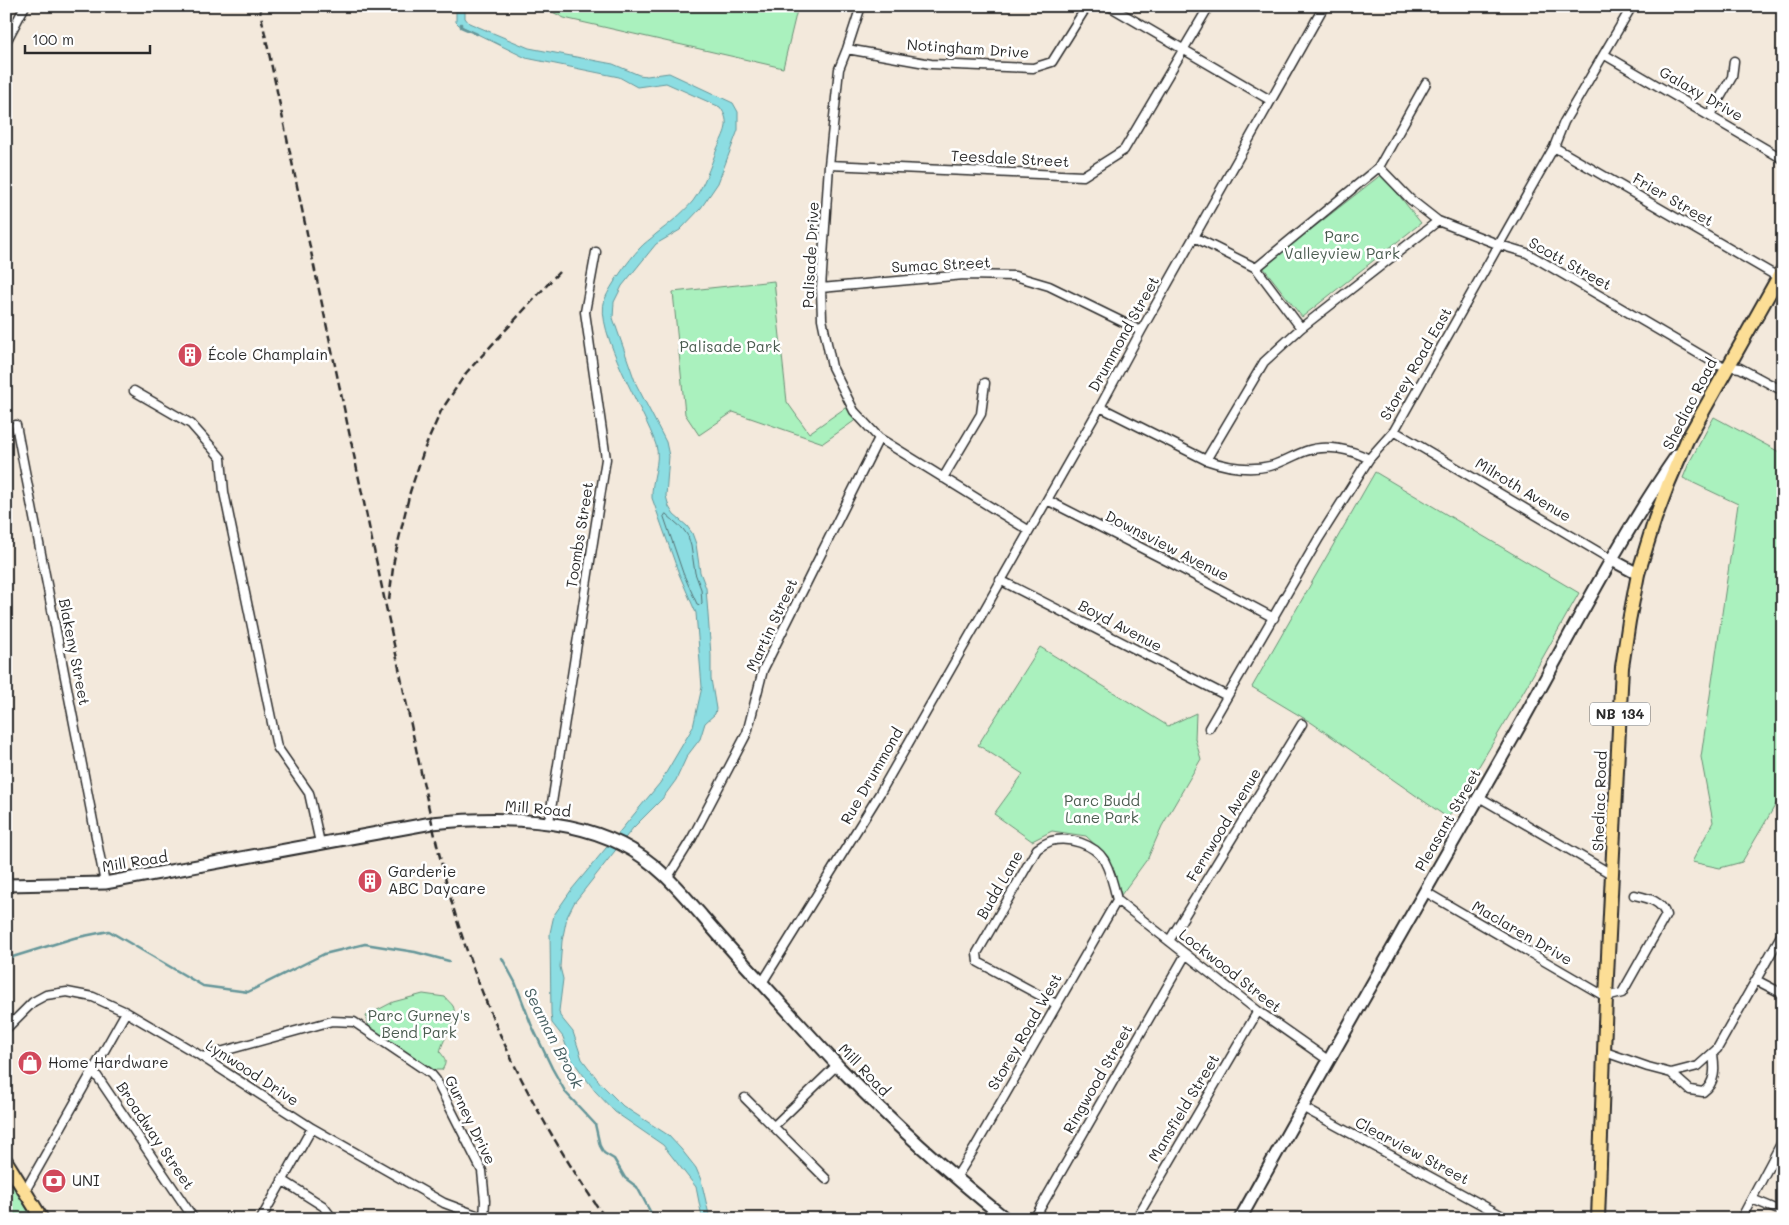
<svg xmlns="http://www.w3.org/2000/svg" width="1789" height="1225" font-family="Mali,sans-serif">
<rect width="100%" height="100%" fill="#f3e9dc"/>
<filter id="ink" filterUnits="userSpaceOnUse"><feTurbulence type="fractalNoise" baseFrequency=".02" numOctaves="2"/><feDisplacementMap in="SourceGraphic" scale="10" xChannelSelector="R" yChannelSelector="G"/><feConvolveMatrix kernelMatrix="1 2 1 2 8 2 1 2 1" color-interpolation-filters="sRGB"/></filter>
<g filter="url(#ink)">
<path fill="#aaf1be" stroke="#6a8e74" d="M 541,6 L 798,6 L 783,68 L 564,18 Z
M 1382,174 L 1421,223 L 1302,317 L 1263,267 Z
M 774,281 L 787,402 L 809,433 L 848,406 L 857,419 L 823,443 L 733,412 L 699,435 L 685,414 L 673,292 Z
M 1714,417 L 1783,454 L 1783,792 L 1742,862 L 1720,868 L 1692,862 L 1713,822 L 1701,757 L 1738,504 L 1683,478 L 1689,463 Z
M 1375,472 L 1579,593 L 1525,689 L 1448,818 L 1312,723 L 1252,687 Z
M 1040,647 L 1168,726 L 1196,713 L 1195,739 L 1201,759 L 1162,826 L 1148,858 L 1121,895 L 1107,856 L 1086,836 L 1052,831 L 1032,841 L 994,814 L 1023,774 L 978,745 Z
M 423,994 L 445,997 C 447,1000 451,1003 453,1006 C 459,1018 443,1038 440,1052 C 446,1059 447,1062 442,1070 L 433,1070 L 369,1027 L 366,1016 L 393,1002 Z
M 6,1176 L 10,1182 L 33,1219 L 6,1219 Z"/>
<path fill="#8cdde2" stroke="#659699" d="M 456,6 L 465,6 L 465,18 L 469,23 L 529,48 L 613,64 L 639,75 L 647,76 L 669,73 L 733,103 L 738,112 L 738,130 L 718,183 L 701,208 L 680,230 L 656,244 L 622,286 L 614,302 L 613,318 L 636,384 L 666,442 L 669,456 L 666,496 L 669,507 L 674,515 L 687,526 L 692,533 L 696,544 L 700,572 L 706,588 L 711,655 L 711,679 L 716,709 L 715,714 L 705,723 L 700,739 L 687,756 L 676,780 L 662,799 L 633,828 L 574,903 L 567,917 L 562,941 L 560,967 L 563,979 L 559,1011 L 560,1016 L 573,1032 L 582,1059 L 601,1084 L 623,1106 L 668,1135 L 681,1149 L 696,1168 L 701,1180 L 710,1219 L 703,1219 L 702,1217 L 696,1187 L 663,1145 L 615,1112 L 595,1091 L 570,1057 L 563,1037 L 552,1023 L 551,1014 L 550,933 L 554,915 L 572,889 L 660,783 L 693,727 L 702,687 L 696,613 L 679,574 L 652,498 C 651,480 661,462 656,445 C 646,413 593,330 605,299 C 610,286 629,260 639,249 C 644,243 651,239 656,234 C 669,224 682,214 693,201 C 704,186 710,167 717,149 C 724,133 732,123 720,107 L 666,83 L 637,87 L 619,77 L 526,58 L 459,25 L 456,22 Z"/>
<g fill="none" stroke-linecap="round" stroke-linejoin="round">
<path stroke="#527274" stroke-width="1" d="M 666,514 L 683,529 L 688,536 L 691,546 L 695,573 L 701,589 L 702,603 L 700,605 L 697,604 L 683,573 L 664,517 Z"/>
<path stroke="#659699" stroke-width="2.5" d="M 461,24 L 461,27 L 477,34
M 502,958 L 515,982 L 531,1024 L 552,1068 L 566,1093 L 595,1124 L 600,1146 L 604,1153 L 614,1159 L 625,1178 L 637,1187 L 651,1213 L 660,1219
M 6,959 L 74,938 L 109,931 L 203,986 L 248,992 L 324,954 L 365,944 L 415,952 L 449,961"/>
<defs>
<path id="street" d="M 861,6 L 847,49 L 839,69 L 829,165 L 821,288 L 822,319 L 832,367 L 854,411 L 879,438 L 1028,530
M 1109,6 L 1270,100
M 6,42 L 25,6
M 847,49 L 931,64 L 1033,68 L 1052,62 L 1087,6
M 1605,55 L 1783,159
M 1710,115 L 1732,77 L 1734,61
M 1554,147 L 1778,277
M 829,165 L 1083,176 L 1124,150 L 1209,6
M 1379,167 L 1410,199 L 1438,221 L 1500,245 L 1527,253 L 1718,365 L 1740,368 L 1783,391
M 1194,237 L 1256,268 L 1301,328
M 1256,268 L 1379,167 L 1426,83
M 821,288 L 964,275 L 1015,276 L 1049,286 L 1141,331
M 134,391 L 191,424 L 221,458 L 224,492 L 277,747 L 309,793 L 320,843
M 1100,407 L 1206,460 C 1226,467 1249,471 1270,466 C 1282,463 1294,455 1306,451 C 1326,444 1351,449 1369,459
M 16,425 L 105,883
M 1394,431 L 1612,560
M 1206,460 L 1264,362 L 1301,328 L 1438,221
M 943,478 L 981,414 L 985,383
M 1047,500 L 1171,563 L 1274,618
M 1000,580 L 1227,696
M 1209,728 L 1319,538 L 1369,459 L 1394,431 L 1554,147 L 1564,122 L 1632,6
M 1479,797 L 1613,875
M 549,822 L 606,459 L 585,312 L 596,252
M 6,873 L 8,885
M 668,877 L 692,838 L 747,733 L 763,670 L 879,438
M 1424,891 L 1606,997 L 1622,993 L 1666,915 C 1661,900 1647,898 1634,895
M 1117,900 L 1258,1011 L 1328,1060
M 1169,941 L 1302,724
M 1756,980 L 1783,994
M 762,983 L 880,793 L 1100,407 L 1141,331 L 1323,8
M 1056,1004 L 978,962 L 977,953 L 1037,849 C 1041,846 1046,843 1051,841 C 1068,836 1094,844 1104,860 C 1111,873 1114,886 1117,900
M 6,1029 L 33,1002 L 46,995 L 67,992 L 93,997 L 126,1012 L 196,1053 L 312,1128 L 444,1203 L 484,1218
M 1605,1052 L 1648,1067 L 1671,1073 L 1698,1066 L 1717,1049 L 1783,932
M 202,1057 L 332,1021 L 354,1022 L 431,1074 L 436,1080 L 482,1171 L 485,1201 L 484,1219
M 93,1070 L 194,1219
M 1671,1073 L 1690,1090 L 1703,1092 C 1716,1083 1715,1068 1713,1054
M 745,1098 L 826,1179
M 1302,1107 L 1508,1219
M 774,1126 L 837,1065
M 957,1176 L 974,1149 L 1117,900
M 282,1180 L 323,1206 L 333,1219
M 25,1191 L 126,1012
M 1752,1199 L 1783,1212
M 261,1219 L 312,1128
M 1034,1219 L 1186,954
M 1136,1219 L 1258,1011
M 1741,1219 L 1783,1140"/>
<path id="secondary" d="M 1612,560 L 1638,574
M 6,885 L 105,883 L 432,823 C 491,817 566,816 621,844 C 655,861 677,887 702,916 C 721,938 741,961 762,983 C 788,1011 813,1039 839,1067 C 891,1121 947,1172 1006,1219
M 1240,1219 C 1330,1056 1423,895 1515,734 C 1568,640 1616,543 1677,455"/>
<path id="primary" d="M 6,1161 L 42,1219
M 1598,1219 L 1606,997 L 1622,667 L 1629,621 L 1638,574 L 1655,519 L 1669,482 L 1687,440 L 1783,269"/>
</defs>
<use href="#street" stroke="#2b2b2b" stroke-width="11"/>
<use href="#secondary" stroke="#2b2b2b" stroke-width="15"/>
<use href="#primary" stroke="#2b2b2b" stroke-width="16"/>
<use href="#street" stroke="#fff" stroke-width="8"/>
<use href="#secondary" stroke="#fff" stroke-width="11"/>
<use href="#primary" stroke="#fcde96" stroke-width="12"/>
<path stroke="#2b2b2b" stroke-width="2.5" stroke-dasharray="8 4" stroke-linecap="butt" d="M 259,6 L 422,777 C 434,832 446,889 464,942 C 497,1041 546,1134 606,1219
M 389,600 L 394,560 L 410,492 L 424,450 L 441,411 L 466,373 L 559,272"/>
</g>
</g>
<defs>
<symbol id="building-disc" viewBox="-11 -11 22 22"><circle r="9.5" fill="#d1495b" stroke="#fff"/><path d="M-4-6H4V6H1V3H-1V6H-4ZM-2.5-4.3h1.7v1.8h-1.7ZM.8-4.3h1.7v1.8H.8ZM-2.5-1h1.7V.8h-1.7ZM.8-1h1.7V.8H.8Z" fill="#fff"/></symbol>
<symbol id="shop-disc" viewBox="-11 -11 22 22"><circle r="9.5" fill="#d1495b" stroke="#fff"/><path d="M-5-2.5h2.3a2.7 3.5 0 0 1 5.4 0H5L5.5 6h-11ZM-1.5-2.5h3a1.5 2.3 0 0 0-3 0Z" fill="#fff"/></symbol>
<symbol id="bank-disc" viewBox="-11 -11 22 22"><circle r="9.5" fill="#d1495b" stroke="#fff"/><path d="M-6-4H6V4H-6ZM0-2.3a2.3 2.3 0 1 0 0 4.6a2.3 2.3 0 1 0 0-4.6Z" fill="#fff"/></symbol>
</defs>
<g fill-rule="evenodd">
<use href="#building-disc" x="176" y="341" width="28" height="28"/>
<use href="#building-disc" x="356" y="867" width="28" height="28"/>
<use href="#shop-disc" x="16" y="1049" width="28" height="28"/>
<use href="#bank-disc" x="40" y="1167" width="28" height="28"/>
</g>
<g text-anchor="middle" stroke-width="5" stroke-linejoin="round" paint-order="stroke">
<rect fill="#fff" stroke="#6b6b6b" stroke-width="1" x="1590" y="702.5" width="60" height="23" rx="4"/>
<g font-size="14" font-weight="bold" fill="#2b2b2b">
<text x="1620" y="719">NB 134</text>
</g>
<g font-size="15" fill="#2b2b2b" stroke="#fff">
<text transform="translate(968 49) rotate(4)" y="5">Notingham Drive</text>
<text transform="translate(1701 94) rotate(30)" y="5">Galaxy Drive</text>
<text transform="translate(1010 159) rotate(3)" y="5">Teesdale Street</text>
<text transform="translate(1673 200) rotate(30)" y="5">Frier Street</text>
<text transform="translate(811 255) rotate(-87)" y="5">Palisade Drive</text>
<text transform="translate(1570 264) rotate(29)" y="5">Scott Street</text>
<text transform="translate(941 265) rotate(-3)" y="5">Sumac Street</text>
<text transform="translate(1124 334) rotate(-61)" y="5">Drummond Street</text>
<text transform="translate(1416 364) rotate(-60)" y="5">Storey Road East</text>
<text transform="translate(1690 404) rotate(-63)" y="5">Shediac Road</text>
<text transform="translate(1523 490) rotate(31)" y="5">Milroth Avenue</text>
<text transform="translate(580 535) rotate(-81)" y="5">Toombs Street</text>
<text transform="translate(1167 546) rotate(27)" y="5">Downsview Avenue</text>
<text transform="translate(772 625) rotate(-65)" y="5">Martin Street</text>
<text transform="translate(1120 626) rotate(28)" y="5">Boyd Avenue</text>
<text transform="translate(74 652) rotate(79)" y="5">Blakeny Street</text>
<text transform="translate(872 776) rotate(-60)" y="5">Rue Drummond</text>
<text transform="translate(1600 801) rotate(-88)" y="5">Shediac Road</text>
<text transform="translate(538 809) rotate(5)" y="5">Mill Road</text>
<text transform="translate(1448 820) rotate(-60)" y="5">Pleasant Street</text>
<text transform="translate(1224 825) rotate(-59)" y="5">Fernwood Avenue</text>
<text transform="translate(135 862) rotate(-9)" y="5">Mill Road</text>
<text transform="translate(1000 885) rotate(-60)" y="5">Budd Lane</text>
<text transform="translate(1522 933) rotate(30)" y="5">Maclaren Drive</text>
<text transform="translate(1230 971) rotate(38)" y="5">Lockwood Street</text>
<text transform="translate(1025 1032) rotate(-60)" y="5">Storey Road West</text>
<text transform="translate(864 1070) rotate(46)" y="5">Mill Road</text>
<text transform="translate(252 1073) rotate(33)" y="5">Lynwood Drive</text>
<text transform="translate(1098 1079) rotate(-60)" y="5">Ringwood Street</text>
<text transform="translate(1184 1108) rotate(-59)" y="5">Mansfield Street</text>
<text transform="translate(470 1120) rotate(64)" y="5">Gurney Drive</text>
<text transform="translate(155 1136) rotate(56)" y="5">Broadway Street</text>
<text transform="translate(1412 1151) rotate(28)" y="5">Clearview Street</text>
</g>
<g font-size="15" fill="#4b5c50" stroke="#fff">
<text x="1342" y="242">Parc<tspan x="1342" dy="17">Valleyview Park</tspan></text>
<text x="730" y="352">Palisade Park</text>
<text x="1102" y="806">Parc Budd<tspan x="1102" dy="17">Lane Park</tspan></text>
<text x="419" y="1021">Parc Gurney's<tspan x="419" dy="17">Bend Park</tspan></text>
</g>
<g font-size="15" fill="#2b2b2b" stroke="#fff" text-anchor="start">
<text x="208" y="360">École Champlain</text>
<text x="388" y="877">Garderie<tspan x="388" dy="17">ABC Daycare</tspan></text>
<text x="48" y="1068">Home Hardware</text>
<text x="72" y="1186">UNI</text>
</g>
<g font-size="16" font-style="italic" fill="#486062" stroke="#fff">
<text transform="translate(554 1038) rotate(63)" y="6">Seaman Brook</text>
</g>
</g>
<rect width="1789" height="1225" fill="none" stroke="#fff" stroke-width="25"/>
<rect x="12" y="12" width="1764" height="1200" fill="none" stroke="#2b2b2b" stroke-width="2" filter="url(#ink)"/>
<path d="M25 45v8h125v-8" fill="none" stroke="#2b2b2b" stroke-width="2.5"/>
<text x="32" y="45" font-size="15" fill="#2b2b2b" stroke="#ffffff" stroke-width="4" paint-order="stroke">100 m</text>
</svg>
